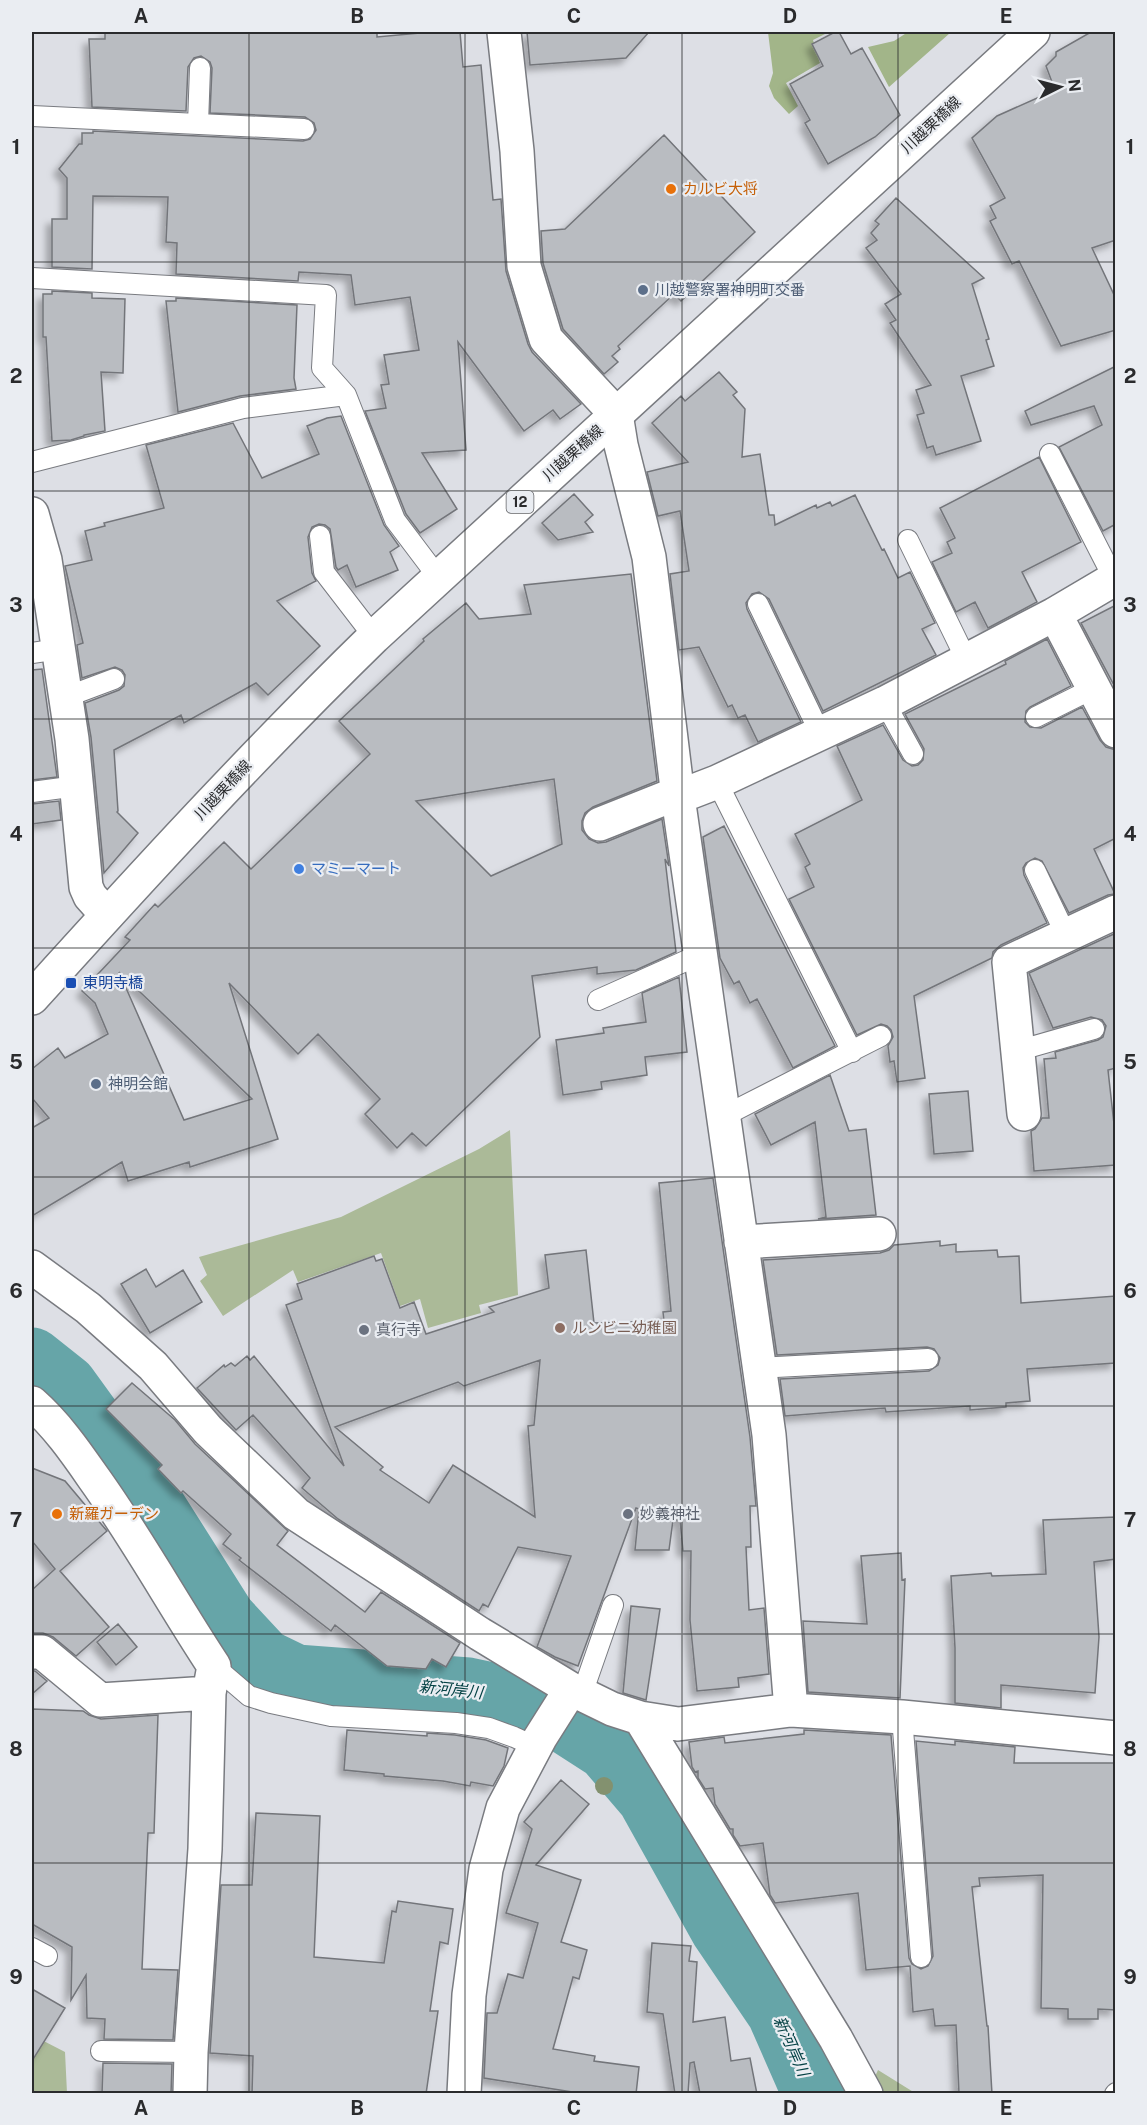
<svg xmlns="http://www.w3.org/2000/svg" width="1147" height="2125" font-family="'Public Sans','Noto Sans JP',sans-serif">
<defs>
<filter id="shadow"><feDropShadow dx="-5.5" dy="5.5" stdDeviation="3" flood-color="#0004"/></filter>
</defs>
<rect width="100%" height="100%" fill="#dddfe5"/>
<path fill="#abba98" d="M 510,1130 L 518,1295 L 479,1305 L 481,1313 L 428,1328 L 420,1299 L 400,1306 L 381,1253 L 298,1282 L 293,1270 L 223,1316 L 200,1281 L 207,1275 L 199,1257 L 341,1217 L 479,1149 Z
M 32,2035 L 65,2052 L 67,2093 L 32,2093 Z
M 878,2070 L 915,2093 L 875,2093 L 871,2085 Z"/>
<path fill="#a2b589" d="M 768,32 L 829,32 L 813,40 L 820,63 L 786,83 L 798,106 L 789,114 L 774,98 L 769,86 L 773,73 Z
M 908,32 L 949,32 L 950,33 L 889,87 L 868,47 L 894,41 Z"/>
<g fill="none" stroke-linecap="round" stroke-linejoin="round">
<path stroke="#66a5a8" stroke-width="63" d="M 32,1359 L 66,1386 L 158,1513 L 225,1619 L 263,1660 L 296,1676 L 468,1689 L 519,1700 L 562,1720 L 607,1749 L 648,1797 L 721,1928 L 778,2012 L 814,2094"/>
</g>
<path fill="#b9bcc1" stroke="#73757a" stroke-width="1.5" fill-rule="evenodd" filter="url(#shadow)" d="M 105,32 L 377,32 L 377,37 L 431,32 L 460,32 L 463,67 L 481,65 L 493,200 L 501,199 L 506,271 L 528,344 L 532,352 L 581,404 L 560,419 L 553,410 L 524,431 L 458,342 L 466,450 L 422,453 L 457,509 L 420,533 L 406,514 L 365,411 L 386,408 L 381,385 L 389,384 L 384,355 L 419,350 L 410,297 L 355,305 L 351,275 L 299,272 L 298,281 L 176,274 L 177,243 L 166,242 L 168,197 L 93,196 L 92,269 L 52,267 L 52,219 L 67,219 L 67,178 L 59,169 L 79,144 L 82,144 L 82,133 L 93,133 L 93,131 L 303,141 L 310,139 L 316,130 L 314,123 L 305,117 L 210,113 L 212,68 L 210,62 L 201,56 L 194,58 L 188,67 L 186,111 L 92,107 L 89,39 L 105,39 Z
M 527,32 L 649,32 L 626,58 L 530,65 Z
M 835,32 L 839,32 L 851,54 L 862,48 L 900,115 L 875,137 L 828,164 L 805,123 L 810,120 L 790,84 L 823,66 L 812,44 Z
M 1091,32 L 1116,32 L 1116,240 L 1092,248 L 1116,299 L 1116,330 L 1061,346 L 1019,261 L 1012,264 L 990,221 L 996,218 L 990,206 L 1005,198 L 972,138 L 997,116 L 1055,90 L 1046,66 L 1056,56 L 1056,52 Z
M 664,135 L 755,232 L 681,301 L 674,294 L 618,346 L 620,349 L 612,356 L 618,362 L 604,374 L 563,329 L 543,263 L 541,231 L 565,229 Z
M 896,198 L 984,278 L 972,284 L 989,339 L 986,340 L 994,366 L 961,376 L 981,441 L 936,455 L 933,446 L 927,448 L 917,415 L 924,413 L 916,390 L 931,385 L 890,323 L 896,320 L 885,304 L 901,294 L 866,248 L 877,240 L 871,233 L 879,224 L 875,221 Z
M 52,291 L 92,293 L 92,298 L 125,299 L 123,373 L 101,372 L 105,431 L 84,435 L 84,436 L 71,440 L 52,441 L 46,337 L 43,337 L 43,294 L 52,294 Z
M 176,298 L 297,305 L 294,378 L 296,389 L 240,396 L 178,412 L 166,301 L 176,301 Z
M 1116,366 L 1116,524 L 1103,531 L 1059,447 L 1102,425 L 1094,406 L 1031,425 L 1025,411 Z
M 719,372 L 737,392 L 733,395 L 745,409 L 742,457 L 760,454 L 769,515 L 774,515 L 775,525 L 816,505 L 817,508 L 830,502 L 832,506 L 855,495 L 882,550 L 884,549 L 898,578 L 910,572 L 935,623 L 922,629 L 936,655 L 823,711 L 769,599 L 759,592 L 752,594 L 746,603 L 747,609 L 801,722 L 758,742 L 745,715 L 738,718 L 732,705 L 728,707 L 699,647 L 679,650 L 670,574 L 689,571 L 680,511 L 658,516 L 647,472 L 688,462 L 652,423 L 681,396 L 685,401 Z
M 341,416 L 384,525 L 399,546 L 390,552 L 398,570 L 356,587 L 347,565 L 338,570 L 336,567 L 330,529 L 325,525 L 319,524 L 312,527 L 308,537 L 312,573 L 316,581 L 277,601 L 320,646 L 268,695 L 256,683 L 184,723 L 181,715 L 114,750 L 118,811 L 117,812 L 138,833 L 104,873 L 91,737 L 85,703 L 119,690 L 124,686 L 125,675 L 122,670 L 115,667 L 82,678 L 77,645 L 83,643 L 65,566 L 92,560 L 85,531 L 105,526 L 104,523 L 164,508 L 146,445 L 233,423 L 262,478 L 319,454 L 307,426 L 327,418 Z
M 1039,457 L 1081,542 L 1022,572 L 1037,602 L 988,628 L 975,602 L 956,612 L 932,562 L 952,553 L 947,542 L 955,538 L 940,508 Z
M 574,494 L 593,515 L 585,522 L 593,532 L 558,540 L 542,523 Z
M 631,574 L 657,781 L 593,807 L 585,813 L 582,821 L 582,830 L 589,839 L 598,843 L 606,842 L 662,819 L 669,866 L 665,859 L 676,952 L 636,970 L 597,974 L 597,967 L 532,976 L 540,1037 L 426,1146 L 412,1133 L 397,1148 L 365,1114 L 380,1099 L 318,1034 L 298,1054 L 229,983 L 278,1139 L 190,1167 L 189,1162 L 128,1181 L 122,1162 L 32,1216 L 32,1128 L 49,1118 L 32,1098 L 32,1069 L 58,1048 L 65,1058 L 108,1034 L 95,1003 L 82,991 L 130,940 L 125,937 L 155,904 L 158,907 L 224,842 L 251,869 L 370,754 L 339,721 L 424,641 L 423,639 L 466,603 L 479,619 L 531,614 L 524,585 ZM 554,779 L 562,844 L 491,876 L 416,801 ZM 119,972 L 252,1099 L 184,1120 Z
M 1116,605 L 1116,689 L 1081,623 Z
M 1047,639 L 1071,686 L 1030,707 L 1026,711 L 1025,722 L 1030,727 L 1041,728 L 1082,707 L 1100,740 L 1106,747 L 1116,750 L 1116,838 L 1094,849 L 1115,894 L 1108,895 L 1069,913 L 1042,861 L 1035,858 L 1026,863 L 1023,868 L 1024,875 L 1047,923 L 1001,945 L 993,952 L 992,958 L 914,996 L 925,1078 L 897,1082 L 894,1061 L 890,1062 L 888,1046 L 893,1037 L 891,1030 L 887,1026 L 881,1024 L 857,1035 L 789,899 L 814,887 L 805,867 L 810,864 L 795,834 L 862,800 L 837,746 L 883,725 L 903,760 L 912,766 L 918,765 L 923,760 L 924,749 L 905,714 L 1006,664 L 1005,661 Z
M 42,669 L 57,777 L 32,780 L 32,670 Z
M 59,801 L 61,820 L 32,824 L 32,804 Z
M 724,826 L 835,1046 L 793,1068 L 757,999 L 750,1003 L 739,981 L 734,984 L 720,958 L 703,837 Z
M 1116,933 L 1116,1068 L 1108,1070 L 1116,1142 L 1116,1165 L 1034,1171 L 1031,1131 L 1035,1129 L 1042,1118 L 1049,1118 L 1044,1059 L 1056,1058 L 1055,1052 L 1098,1040 L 1103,1037 L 1106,1026 L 1102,1020 L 1091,1017 L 1053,1028 L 1029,973 Z
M 679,977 L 687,1052 L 645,1057 L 647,1075 L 601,1082 L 602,1089 L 563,1095 L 556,1040 L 604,1033 L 603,1028 L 646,1022 L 642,993 Z
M 830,1075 L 849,1131 L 866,1129 L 876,1215 L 818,1219 L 826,1217 L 815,1122 L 771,1145 L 755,1114 Z
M 968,1091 L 973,1151 L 934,1154 L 929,1094 Z
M 713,1178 L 750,1437 L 756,1506 L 750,1506 L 751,1547 L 746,1547 L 749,1610 L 764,1608 L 769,1674 L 738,1678 L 739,1687 L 697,1691 L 690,1620 L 691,1551 L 683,1551 L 680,1520 L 673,1520 L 669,1550 L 635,1550 L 639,1509 L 636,1508 L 578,1666 L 555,1657 L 537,1647 L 571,1556 L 518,1547 L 488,1607 L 483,1604 L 479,1611 L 338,1519 L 302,1488 L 310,1478 L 253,1415 L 236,1430 L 197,1388 L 224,1365 L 225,1367 L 231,1363 L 235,1366 L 247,1356 L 250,1360 L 254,1356 L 344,1466 L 286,1305 L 302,1299 L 297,1284 L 374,1256 L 376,1261 L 382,1259 L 400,1308 L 414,1302 L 426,1334 L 494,1312 L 489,1307 L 549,1288 L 545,1255 L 586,1250 L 594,1323 L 664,1321 L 663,1312 L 671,1311 L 659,1183 ZM 540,1360 L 534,1425 L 528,1426 L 535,1517 L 453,1465 L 429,1503 L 380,1470 L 383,1467 L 335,1427 L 458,1382 L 464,1386 Z
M 940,1241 L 940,1246 L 956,1244 L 956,1252 L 997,1250 L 998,1257 L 1019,1256 L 1021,1303 L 1116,1296 L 1116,1363 L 1027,1369 L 1030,1401 L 1006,1403 L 1006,1407 L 970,1410 L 970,1406 L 886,1412 L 885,1408 L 785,1416 L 780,1379 L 929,1371 L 938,1365 L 940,1358 L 934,1349 L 927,1347 L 777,1355 L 763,1260 L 880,1253 L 889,1250 L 894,1245 Z
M 146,1269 L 156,1287 L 183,1270 L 202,1302 L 150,1333 L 121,1284 Z
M 132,1383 L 175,1420 L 195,1444 L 288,1531 L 277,1545 L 365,1612 L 381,1592 L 460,1643 L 446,1667 L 432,1659 L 426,1669 L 387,1666 L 335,1625 L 331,1631 L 239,1560 L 241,1558 L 223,1544 L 231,1534 L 183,1491 L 181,1493 L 158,1469 L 162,1465 L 106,1409 Z
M 32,1468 L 65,1481 L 107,1531 L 60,1571 L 109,1627 L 76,1656 L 53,1637 L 43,1633 L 32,1633 L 32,1590 L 55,1569 L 32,1541 Z
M 1116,1517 L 1116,1559 L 1094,1562 L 1099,1637 L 1095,1693 L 1001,1685 L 1001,1708 L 955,1703 L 955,1648 L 951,1576 L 991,1573 L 992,1576 L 1046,1574 L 1043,1520 Z
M 901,1553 L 902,1580 L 905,1579 L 900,1698 L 808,1692 L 803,1621 L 867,1624 L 861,1556 Z
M 631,1606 L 660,1609 L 646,1700 L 623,1693 Z
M 118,1624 L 137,1647 L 116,1665 L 97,1642 Z
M 32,1671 L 35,1671 L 47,1681 L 32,1694 Z
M 32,1709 L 83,1711 L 89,1715 L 101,1719 L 158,1715 L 154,1833 L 148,1833 L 142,1969 L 178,1970 L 173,2040 L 104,2039 L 105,2019 L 87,2018 L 86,1975 L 71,2000 L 72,1947 L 32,1924 Z
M 347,1730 L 427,1736 L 427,1733 L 455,1735 L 486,1740 L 508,1748 L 504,1766 L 493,1786 L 471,1782 L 470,1786 L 443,1781 L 384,1776 L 384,1774 L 344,1770 Z
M 804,1730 L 891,1735 L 909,1958 L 912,1964 L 921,1969 L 928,1966 L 933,1956 L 916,1741 L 955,1745 L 955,1741 L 1015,1747 L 1014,1763 L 1116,1763 L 1116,2010 L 1098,2009 L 1098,2019 L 1068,2019 L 1068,2009 L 1041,2008 L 1043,1875 L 979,1878 L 980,1886 L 972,1887 L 987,2026 L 988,2026 L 992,2094 L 959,2094 L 956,2025 L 935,2026 L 933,2009 L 913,2012 L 910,1966 L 866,1970 L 858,1893 L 775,1903 L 770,1895 L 763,1843 L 740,1846 L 733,1835 L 733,1829 L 730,1829 L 715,1804 L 713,1788 L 705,1789 L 698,1778 L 698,1771 L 695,1772 L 692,1767 L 689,1742 L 724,1737 L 725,1743 L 804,1734 Z
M 561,1780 L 589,1804 L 536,1865 L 581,1880 L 561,1942 L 587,1950 L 579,1979 L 573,1977 L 553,2049 L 595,2056 L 594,2061 L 639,2067 L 636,2094 L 585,2094 L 484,2078 L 487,2013 L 497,2013 L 508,1974 L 523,1978 L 538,1923 L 506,1913 L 532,1829 L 524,1822 Z
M 256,1813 L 320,1816 L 314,1957 L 384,1963 L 392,1911 L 396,1912 L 398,1901 L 453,1909 L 448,1944 L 440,1942 L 430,2011 L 438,2011 L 426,2094 L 252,2094 L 253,2056 L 210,2053 L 221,1885 L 252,1885 Z
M 652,1943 L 691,1946 L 689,1961 L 697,1962 L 693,2022 L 725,2017 L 731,2061 L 750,2058 L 757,2094 L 700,2094 L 694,2062 L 690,2063 L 688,2094 L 675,2094 L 663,2014 L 647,2012 Z
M 32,1989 L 65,2008 L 32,2061 Z
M 103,2063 L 172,2064 L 171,2094 L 102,2094 Z"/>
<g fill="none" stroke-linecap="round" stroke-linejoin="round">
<defs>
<path id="service" d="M 32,116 L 304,129
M 198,124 L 200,68
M 32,278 L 326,295 L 322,368 L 346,395 L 395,520 L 438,577
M 1050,454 L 1114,579
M 32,462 L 243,408 L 346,395
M 320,536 L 324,572 L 374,637
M 908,540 L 967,661
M 758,604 L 820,733
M 32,653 L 59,649
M 66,697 L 114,679
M 885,703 L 913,754
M 1036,717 L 1094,688
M 717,782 L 852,1052
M 32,792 L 77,786
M 1035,870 L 1066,935
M 598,1000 L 701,954
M 1017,1051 L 1094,1029
M 724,1116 L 881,1036
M 759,1368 L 928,1359
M 214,1666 L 249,1696 L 271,1703 L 331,1716 L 456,1723 L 489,1728 L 514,1737 L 536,1747
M 582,1694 L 613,1605
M 902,1717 L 921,1957
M 32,1948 L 47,1956
M 101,2051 L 191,2052
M 1115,2094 L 1116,2093"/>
<path id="minor" d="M 504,32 L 517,151 L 524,266 L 546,339 L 616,414 L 621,445 L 649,557 L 678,797 L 769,1435 L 791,1710
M 32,514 L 45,560 L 72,739 L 86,887 L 90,896 L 107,915
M 1055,614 L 1116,731
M 678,797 L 717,782 L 885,703 L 1055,614 L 1116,578
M 600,824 L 678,793
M 1024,1114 L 1009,962 L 1116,912
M 741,1242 L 879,1234
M 32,1267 L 88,1308 L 153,1366 L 208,1430 L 296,1514 L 480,1634 L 571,1689 L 612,1709 L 640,1718 L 836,2039 L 866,2094
M 32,1403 C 56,1424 75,1451 93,1477 C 137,1538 173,1604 214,1666 L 209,1693 L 100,1700 L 42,1652 L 32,1652
M 640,1718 L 678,1724 L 791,1710 L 902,1717 L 1116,1738
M 190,2094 L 191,2052 L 205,1849 L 209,1693
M 464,2094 L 469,1995 L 486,1869 L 503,1808 L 540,1738 L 571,1689"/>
<path id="primary" d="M 32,998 C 143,875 255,753 374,637 L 1033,32"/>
</defs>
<use href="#service" stroke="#797b80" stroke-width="22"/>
<use href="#minor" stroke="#797b80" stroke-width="36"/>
<use href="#primary" stroke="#797b80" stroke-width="36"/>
<use href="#service" stroke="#fff" stroke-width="20"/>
<use href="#minor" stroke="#fff" stroke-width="33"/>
<use href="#primary" stroke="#fff" stroke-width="33"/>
</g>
<circle fill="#83916f" cx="604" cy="1786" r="9"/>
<path fill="none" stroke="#2a2b2d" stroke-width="1.5" stroke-opacity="0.55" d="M 249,32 L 249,2094M 465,32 L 465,2094M 682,32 L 682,2094M 898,32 L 898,2094M 32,262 L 1116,262M 32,491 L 1116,491M 32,719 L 1116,719M 32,948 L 1116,948M 32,1177 L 1116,1177M 32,1406 L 1116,1406M 32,1634 L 1116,1634M 32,1863 L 1116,1863"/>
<g fill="#e8710a" stroke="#eaedf2" stroke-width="2">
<circle cx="671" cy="189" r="6"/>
<circle cx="57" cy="1514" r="6"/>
</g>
<g fill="#5c6f8a" stroke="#eaedf2" stroke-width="2">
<circle cx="643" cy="290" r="6"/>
<circle cx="96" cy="1084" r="6"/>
</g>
<circle fill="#3f7fe0" stroke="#eaedf2" stroke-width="2" cx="299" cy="869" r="6"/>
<rect fill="#1a4fb4" stroke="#eaedf2" stroke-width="2" x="65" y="977" width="12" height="12" rx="3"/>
<circle fill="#8d6e63" stroke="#eaedf2" stroke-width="2" cx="560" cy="1328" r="6"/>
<g fill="#6b7280" stroke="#eaedf2" stroke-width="2">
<circle cx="364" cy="1330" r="6"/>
<circle cx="628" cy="1514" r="6"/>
</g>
<g text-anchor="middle" stroke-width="4.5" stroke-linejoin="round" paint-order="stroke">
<rect fill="#eaedf2" stroke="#646568" stroke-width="1.5" x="506.5" y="491" width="27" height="22" rx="4.5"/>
<g font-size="14" font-weight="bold" fill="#2a2b2d">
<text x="520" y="507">12</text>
</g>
<g font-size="15" fill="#2a2b2d" stroke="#eaedf2">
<text transform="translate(931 125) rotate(-43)" y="5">川越栗橋線</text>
<text transform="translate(573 453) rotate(-42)" y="5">川越栗橋線</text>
<text transform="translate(223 790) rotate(-47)" y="5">川越栗橋線</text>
</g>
<g font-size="15" fill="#c56008" stroke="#eaedf2" text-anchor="start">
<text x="683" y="194">カルビ大将</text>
<text x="69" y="1519">新羅ガーデン</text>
</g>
<g font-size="15" fill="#4e5e75" stroke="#eaedf2" text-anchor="start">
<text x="655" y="295">川越警察署神明町交番</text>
<text x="108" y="1089">神明会館</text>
</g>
<g font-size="15" fill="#366cbe" stroke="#eaedf2" text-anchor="start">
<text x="311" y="874">マミーマート</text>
</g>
<g font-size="15" fill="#164399" stroke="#eaedf2" text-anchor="start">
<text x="83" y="988">東明寺橋</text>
</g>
<g font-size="15" fill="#785e54" stroke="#eaedf2" text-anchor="start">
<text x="572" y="1333">ルンビニ幼稚園</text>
</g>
<g font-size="15" fill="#5b616d" stroke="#eaedf2" text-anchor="start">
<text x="376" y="1335">真行寺</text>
<text x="640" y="1519">妙義神社</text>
</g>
<g font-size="16" font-style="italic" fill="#054245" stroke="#eaedf2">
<text transform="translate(451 1689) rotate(6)" y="6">新河岸川</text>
<text transform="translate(792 2046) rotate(66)" y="6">新河岸川</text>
</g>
</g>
<rect width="1147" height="2125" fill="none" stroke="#eaedf2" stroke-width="66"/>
<g transform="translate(1060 87) rotate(84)" stroke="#eaedf2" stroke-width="4.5" paint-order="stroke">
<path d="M0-4.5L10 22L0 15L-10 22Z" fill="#2a2b2d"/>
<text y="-9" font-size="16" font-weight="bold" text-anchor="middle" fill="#2a2b2d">N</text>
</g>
<rect x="33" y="33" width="1081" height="2059" fill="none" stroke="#2a2b2d" stroke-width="2"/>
<g font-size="20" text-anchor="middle" font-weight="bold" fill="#2a2b2d">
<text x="141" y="23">A</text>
<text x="357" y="23">B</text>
<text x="574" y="23">C</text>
<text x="790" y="23">D</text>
<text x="1006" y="23">E</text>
<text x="16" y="154">1</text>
<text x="1130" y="154">1</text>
<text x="16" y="383">2</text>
<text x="1130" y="383">2</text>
<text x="16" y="612">3</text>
<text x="1130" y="612">3</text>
<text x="16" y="841">4</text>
<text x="1130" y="841">4</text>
<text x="16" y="1069">5</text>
<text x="1130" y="1069">5</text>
<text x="16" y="1298">6</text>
<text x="1130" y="1298">6</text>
<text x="16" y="1527">7</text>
<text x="1130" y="1527">7</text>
<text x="16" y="1756">8</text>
<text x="1130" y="1756">8</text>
<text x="16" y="1984">9</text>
<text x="1130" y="1984">9</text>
<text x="141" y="2115">A</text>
<text x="357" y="2115">B</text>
<text x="574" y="2115">C</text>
<text x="790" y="2115">D</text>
<text x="1006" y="2115">E</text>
</g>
</svg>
